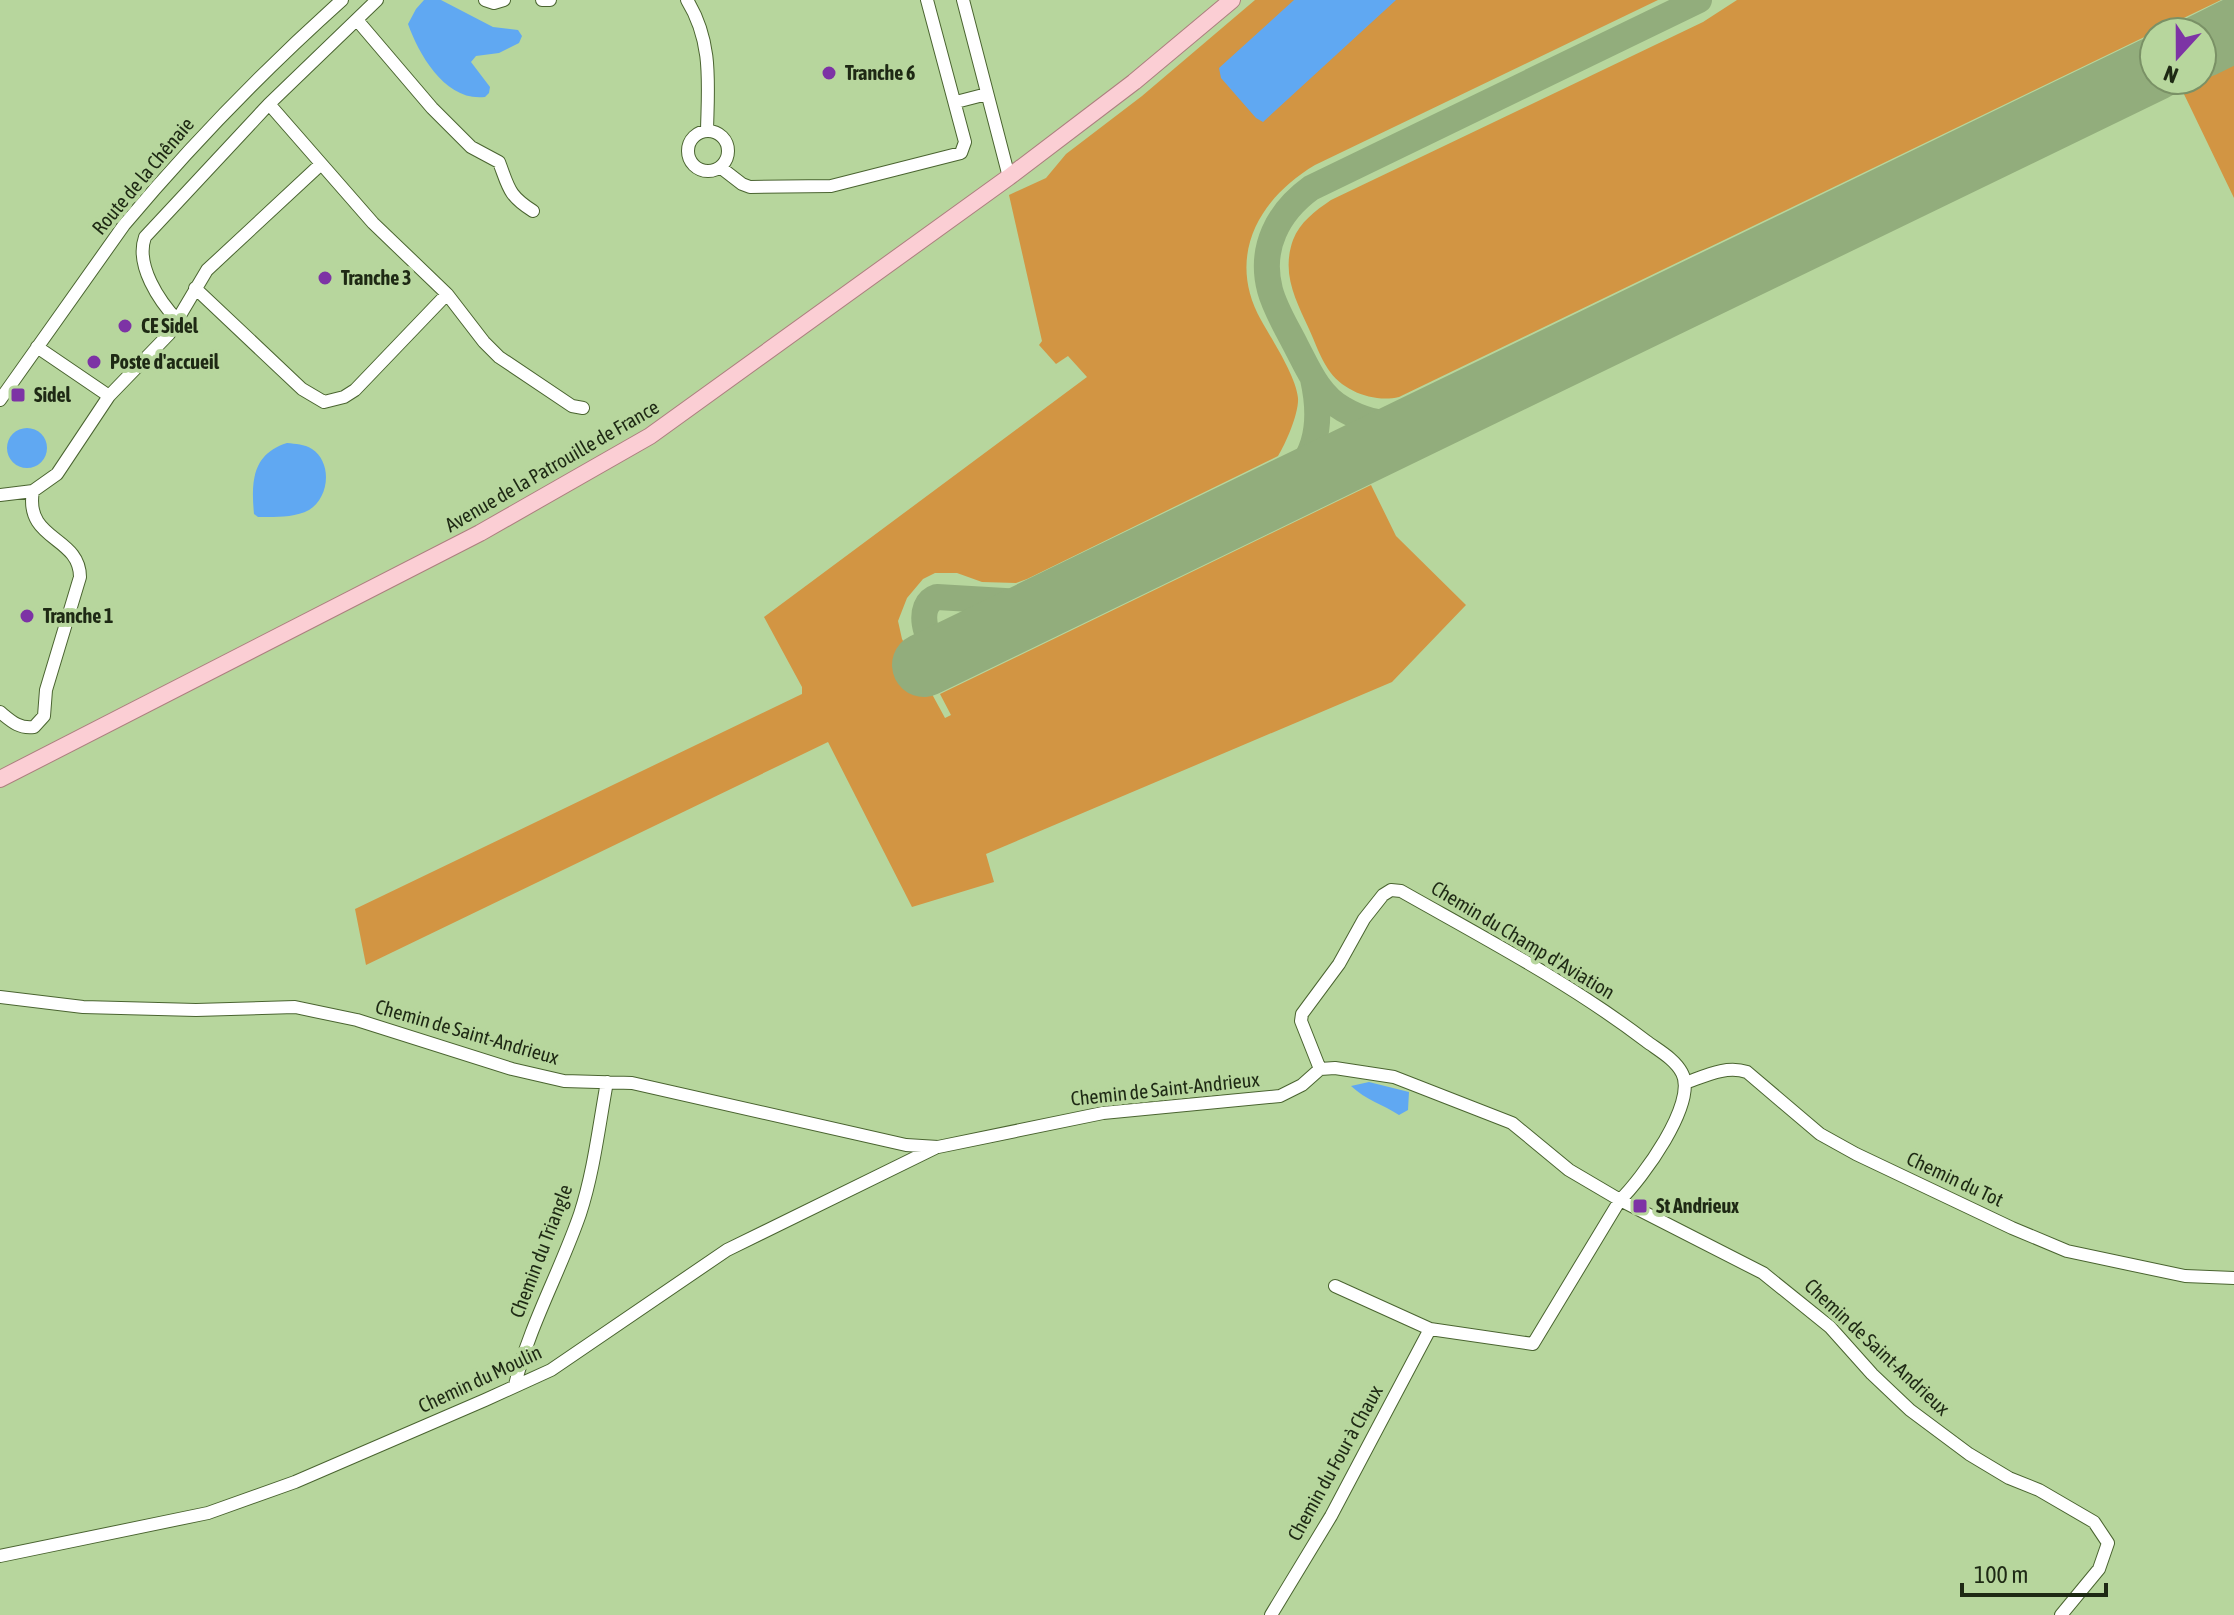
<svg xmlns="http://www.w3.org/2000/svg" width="2234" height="1615" font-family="'Asap Condensed',sans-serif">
<rect width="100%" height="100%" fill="#b7d69d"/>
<path fill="#d29543" d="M 1255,0 L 1658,0 L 1315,165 C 1258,199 1226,257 1261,320 C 1272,340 1296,376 1298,398 C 1299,413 1286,443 1278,456 L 1027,579 L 1016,583 L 982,582 L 957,573 L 935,573 L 923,579 L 907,598 L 898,621 L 902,639 L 945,718 L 951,715 L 940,694 L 1371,485 L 1396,536 L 1466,605 L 1392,682 L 986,854 L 994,882 L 912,907 L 828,742 L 366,965 L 355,909 L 802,694 L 802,687 L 764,617 L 1087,377 L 1068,356 L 1056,364 L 1039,345 L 1042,341 L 1009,195 L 1046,178 L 1066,154 L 1142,96 Z
M 1737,0 L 2221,0 L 1399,397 C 1374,403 1342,391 1328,369 C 1320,357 1315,342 1309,329 C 1296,300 1281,274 1293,240 C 1300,222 1315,211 1331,200 L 1703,22 Z
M 2234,65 L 2234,198 L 2182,90 Z"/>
<path fill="#60a8f2" d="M 441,0 L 493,27 L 518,30 L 522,36 L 519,43 L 499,53 L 476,56 L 471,62 L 490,87 L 489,93 L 485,97 C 446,102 419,55 408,24 L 416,9 L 424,0 Z
M 1294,0 L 1396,0 L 1263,122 L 1256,118 L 1221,78 L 1219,68 Z
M7 448a20 20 0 1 1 40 0a20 20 0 1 1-40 0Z
M 287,443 C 296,444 304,444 312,449 C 333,463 329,498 309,510 C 294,518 274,517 258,517 L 254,514 C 251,482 252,454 287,443 Z
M 1369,1082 L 1409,1092 L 1408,1110 L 1399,1115 C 1382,1104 1366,1100 1351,1086 Z"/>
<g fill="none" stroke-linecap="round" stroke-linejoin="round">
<path stroke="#92ad7c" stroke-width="26" d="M 1426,422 C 1398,427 1368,424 1343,409 C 1319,396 1308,369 1296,346 C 1287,328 1275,309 1270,290 C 1259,248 1278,212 1311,188 L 1699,0
M 1276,495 C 1315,462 1324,428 1313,379
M 954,651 C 952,651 944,651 941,650 C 925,644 915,604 937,597 L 1039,603 L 1060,600"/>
<path stroke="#92ad7c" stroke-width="64" d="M 2202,46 L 2234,30
M 924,665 L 2154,69"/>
<defs>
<path id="minor" d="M 485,0 L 494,3 L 504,0
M 542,0 L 550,0
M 687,0 C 713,42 708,84 707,131
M 963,0 L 1009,177
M 357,20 L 432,108 L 471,147 L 499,162 C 509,188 508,195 533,211
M 956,102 L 987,94
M 269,104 L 373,223 L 447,294 L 484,342 L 499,357 L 572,406 L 583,408
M688 151a20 20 0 1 1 40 0a20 20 0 1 1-40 0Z
M 720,167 L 742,184 L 750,187 L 831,186 L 961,153 L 965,142 L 927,0
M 195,288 L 302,389 L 324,402 L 344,397 L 355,390 L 447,294
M 178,321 C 159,301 135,265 145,237 L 269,104 L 377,0
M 37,347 L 109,396
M 0,400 L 124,225 C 191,145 264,70 342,0
M 0,495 L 33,491 L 57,474 L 109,396 L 169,334 L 207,270 L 321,164
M 0,712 C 11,721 19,729 34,727 L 44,716 L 46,690 L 80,577 C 80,536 24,541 33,491
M 0,997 L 83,1007 L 196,1010 L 295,1007 L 357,1020 L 512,1069 L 564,1081 L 632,1083 L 906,1145 L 938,1147 L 1103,1113 L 1280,1096 L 1302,1085 L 1320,1069 L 1335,1068 L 1394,1077 L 1512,1123 L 1569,1170 L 1620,1200 L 1763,1273 L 1830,1327 L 1872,1374 L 1910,1410 L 1969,1454 L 2009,1478 L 2039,1490 L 2094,1522 L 2108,1543 L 2099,1569 L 2061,1615
M 1320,1069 L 1301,1021 L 1302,1014 L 1339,964 L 1364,919 L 1383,895 L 1391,890 L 1401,891 C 1484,938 1570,983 1646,1041 C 1658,1050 1675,1059 1682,1073 C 1698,1103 1641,1180 1620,1200 L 1533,1344 L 1430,1329 L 1335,1286
M 1685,1083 C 1705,1076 1726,1065 1747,1072 L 1820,1134 L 1856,1154 L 2012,1228 L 2067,1251 L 2185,1276 L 2234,1278
M 515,1385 C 529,1326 560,1272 580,1214 C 594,1171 599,1125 607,1082
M 0,1556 L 208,1513 L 295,1482 L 485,1400 L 551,1370 L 727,1250 L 935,1148
M 1271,1615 L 1331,1516 L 1430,1329"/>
<path id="major" d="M 0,779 L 480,533 L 650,436 L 1009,177 L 1134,82 L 1232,0"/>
</defs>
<use href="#minor" stroke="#4a6430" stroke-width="14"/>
<use href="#major" stroke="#ac7f7e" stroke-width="18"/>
<use href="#minor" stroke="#fff" stroke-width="12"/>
<use href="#major" stroke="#fbced4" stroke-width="16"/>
</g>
<g fill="#7d33a5" stroke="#b7d69d" stroke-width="3">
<circle cx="829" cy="73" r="8"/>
<circle cx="325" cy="278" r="8"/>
<circle cx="125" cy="326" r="8"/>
<circle cx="94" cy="362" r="8"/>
<rect x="10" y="387" width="16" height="16" rx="4"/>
<circle cx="27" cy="616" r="8"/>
<rect x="1632" y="1198" width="16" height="16" rx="4"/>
</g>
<g text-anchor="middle" stroke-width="8" stroke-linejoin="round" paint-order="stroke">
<g font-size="20" font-weight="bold" fill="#1e2914" stroke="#b7d69d" text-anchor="start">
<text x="845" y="80">Tranche 6</text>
<text x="341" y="285">Tranche 3</text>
<text x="141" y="333">CE Sidel</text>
<text x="110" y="369">Poste d'accueil</text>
<text x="34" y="402">Sidel</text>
<text x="43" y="623">Tranche 1</text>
<text x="1656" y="1213">St Andrieux</text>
</g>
<g font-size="20" fill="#1e2914" stroke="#b7d69d">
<text transform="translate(143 176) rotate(-50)" y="7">Route de la Chênaie</text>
<text transform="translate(552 466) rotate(-30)" y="7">Avenue de la Patrouille de France</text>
<text transform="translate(1523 940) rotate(31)" y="7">Chemin du Champ d'Aviation</text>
<text transform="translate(467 1032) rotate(16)" y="7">Chemin de Saint-Andrieux</text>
<text transform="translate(1165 1089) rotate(-6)" y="7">Chemin de Saint-Andrieux</text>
<text transform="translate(1955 1179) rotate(25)" y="7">Chemin du Tot</text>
<text transform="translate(541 1251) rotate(-69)" y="7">Chemin du Triangle</text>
<text transform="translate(1877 1347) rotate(43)" y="7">Chemin de Saint-Andrieux</text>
<text transform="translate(480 1379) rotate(-25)" y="7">Chemin du Moulin</text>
<text transform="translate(1335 1463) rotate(-61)" y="7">Chemin du Four à Chaux</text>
</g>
</g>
<g transform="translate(2178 56) rotate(201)"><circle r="38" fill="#b7d69d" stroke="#7a9166" stroke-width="2"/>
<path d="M0-6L14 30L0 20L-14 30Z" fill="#7d33a5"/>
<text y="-12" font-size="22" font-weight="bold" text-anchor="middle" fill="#1e2914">N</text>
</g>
<path d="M1962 1583v12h144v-12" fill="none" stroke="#1e2914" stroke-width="4"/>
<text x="1974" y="1583" font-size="24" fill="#1e2914" stroke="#b7d69d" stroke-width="6" paint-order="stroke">100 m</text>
</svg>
